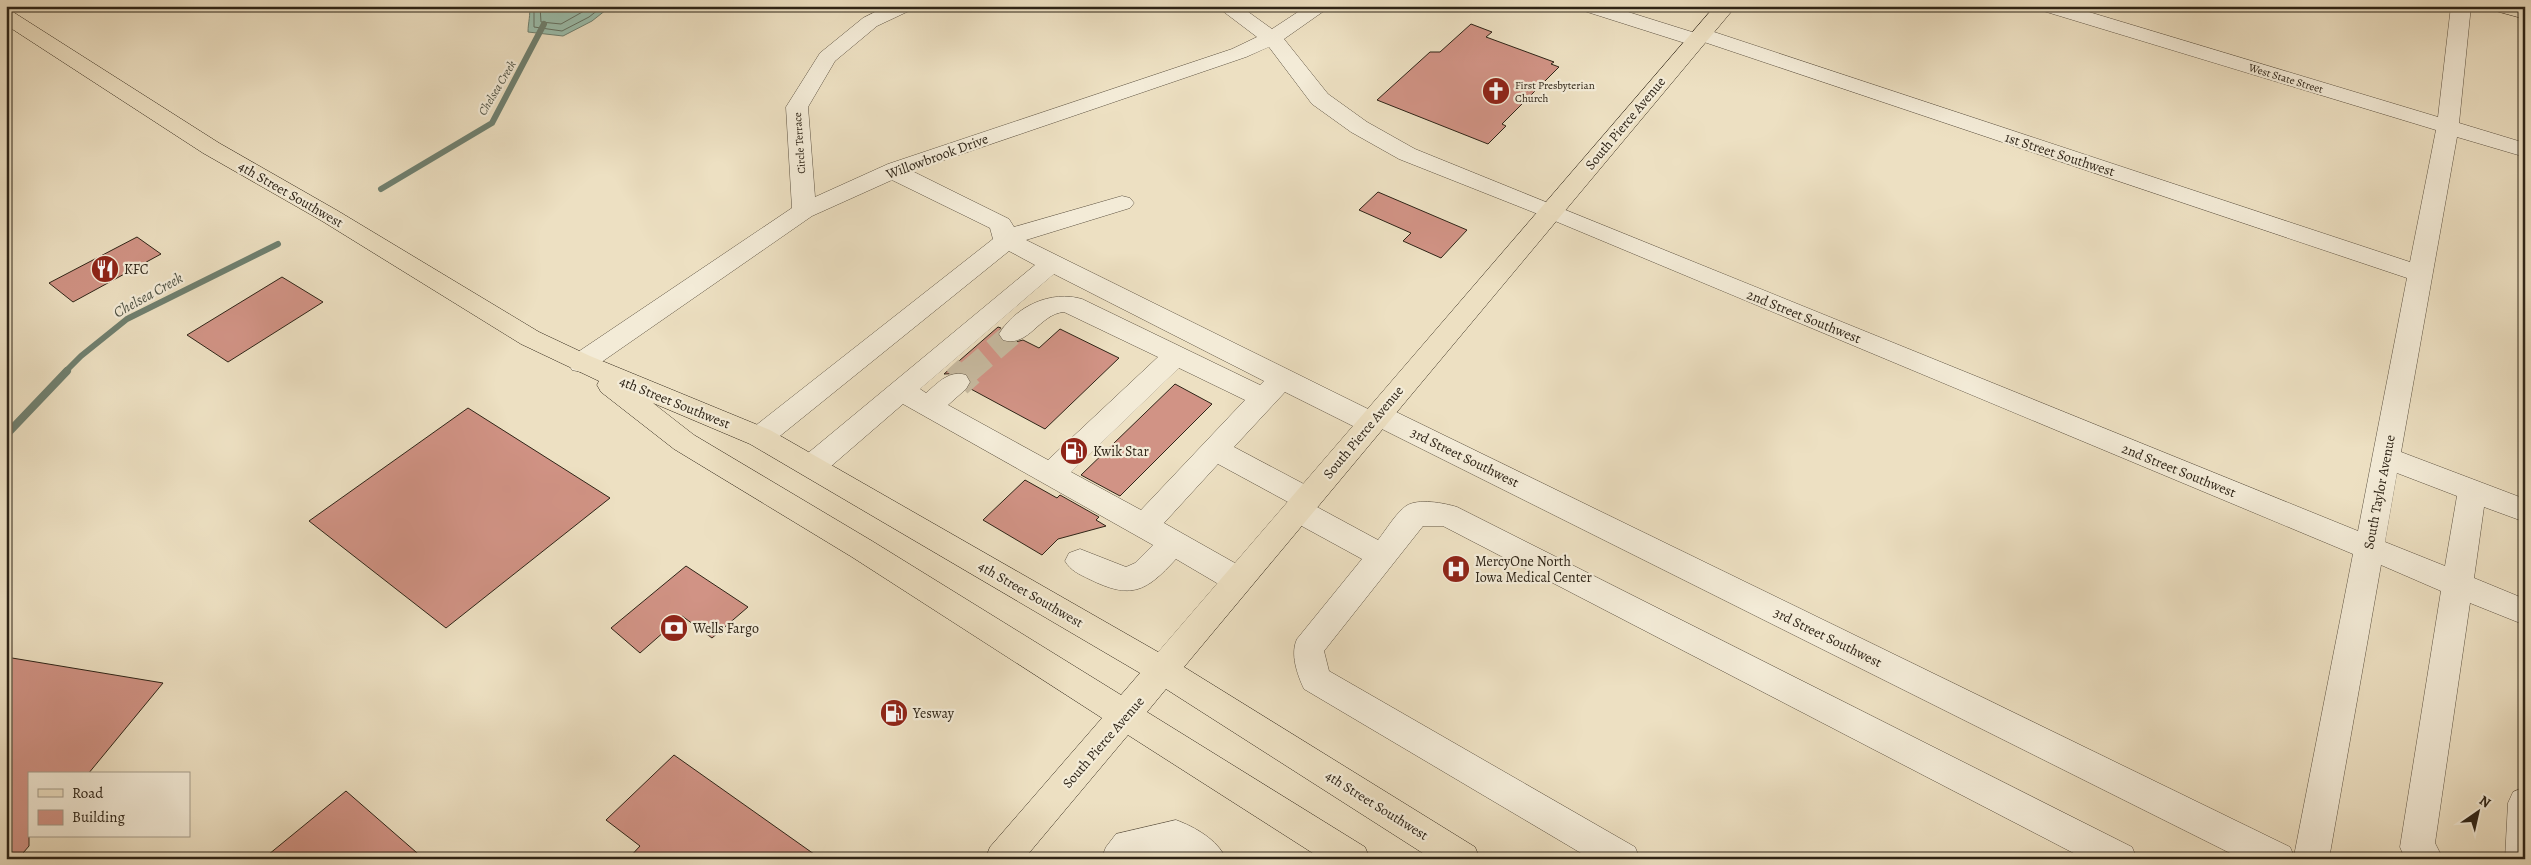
<svg xmlns="http://www.w3.org/2000/svg" width="2531" height="865" font-family="Alegreya,serif">
<rect width="100%" height="100%" fill="#ede0c2"/>
<filter id="stains"><feTurbulence type="fractalNoise" baseFrequency=".004" numOctaves="4"/><feColorMatrix values="0 0 0 0 .2 0 0 0 0 .09 0 0 0 0 .02 0 0 0 .5 -.17"/></filter>
<radialGradient id="worn" r=".72"><stop offset=".6" stop-color="#630" stop-opacity="0"/><stop offset="1" stop-color="#630" stop-opacity=".3"/></radialGradient>
<path fill="#9bbeac" stroke="#6f8070" d="M 529,6 L 611,6 L 592,21 L 563,36 L 528,32 C 528,22 531,15 529,6 Z"/>
<g fill="none" stroke-linecap="round" stroke-linejoin="round">
<path stroke="#647162" stroke-width="1" d="M 534,6 L 534,27 L 562,31 L 589,17 L 603,6
M 540,6 L 541,22 L 561,24 L 593,6"/>
<path stroke="#6f8070" stroke-width="6" d="M 381,189 L 492,123 L 544,24
M 65,372 L 81,356 L 127,319 L 278,244"/>
<path stroke="#6f8070" stroke-width="8" d="M 6,435 L 67,371"/>
</g>
<path fill="#d19385" stroke="#2e2417" d="M 1471,24 L 1492,32 L 1486,37 L 1554,62 L 1551,64 L 1559,67 L 1502,124 L 1506,126 L 1488,144 L 1377,100 L 1430,52 L 1440,52 Z
M 1378,192 L 1467,230 L 1441,258 L 1403,241 L 1411,233 L 1359,210 Z
M 137,237 L 161,254 L 73,302 L 49,283 Z
M 282,277 L 323,302 L 228,362 L 187,335 Z
M 998,327 L 1001,328 L 997,334 L 1003,342 L 1012,343 L 1023,340 L 1039,348 L 1060,329 L 1119,358 L 1045,429 L 969,388 L 972,381 L 966,373 L 944,374 Z
M 1175,384 L 1212,404 L 1120,496 L 1081,475 Z
M 468,408 L 610,498 L 446,628 L 309,521 Z
M 1025,480 L 1057,498 L 1060,495 L 1099,517 L 1096,520 L 1106,526 L 1058,539 L 1042,555 L 983,520 Z
M 686,566 L 748,607 L 712,638 L 682,616 L 640,653 L 611,628 Z
M 6,657 L 163,683 L 88,774 L 29,774 L 29,846 L 18,859 L 6,859 Z
M 674,755 L 821,859 L 628,859 L 640,846 L 606,820 Z
M 346,791 L 424,859 L 263,859 Z"/>
<g fill="none" stroke-linecap="round" stroke-linejoin="round">
<path stroke="#c7baa0" stroke-width="23" stroke-dasharray="23 11" stroke-linecap="butt" d="M 968,372 L 1012,334"/>
<path stroke="#c7baa0" stroke-width="31" stroke-dasharray="31 15" stroke-linecap="butt" d="M 957,382 L 969,371"/>
<defs>
<path id="minor" d="M 887,6 L 914,6 L 911,10 L 877,26 L 835,61 L 808,107 L 815,197 L 888,164 L 1232,49 L 1257,37 L 1216,6 L 1240,6 L 1272,29 L 1307,6 L 1331,6 L 1284,39 L 1328,94 L 1367,122 L 1415,149 L 2358,531 L 2407,278 L 1704,42 L 1695,46 L 1688,44 L 1581,10 L 1578,6 L 1609,6 L 1692,32 L 1701,28 L 1708,30 L 2410,262 L 2436,130 L 2040,10 L 2037,6 L 2069,6 L 2438,117 L 2451,6 L 2471,6 L 2459,123 L 2525,143 L 2525,157 L 2457,137 L 2401,452 L 2525,499 L 2525,522 L 2484,507 L 2474,578 L 2525,599 L 2525,625 L 2470,603 L 2435,843 L 2443,859 L 2405,859 L 2400,847 L 2441,591 L 2381,565 L 2329,859 L 2242,859 L 1382,429 L 1371,433 L 1361,430 L 1285,392 L 1234,447 L 1317,491 L 1321,499 L 1317,507 L 1378,540 C 1386,530 1396,513 1406,506 C 1418,498 1444,503 1457,507 L 2132,847 L 2137,859 L 2085,859 L 1443,526 L 1423,526 L 1324,651 L 1329,671 L 1635,847 L 1640,859 L 1591,859 L 1304,689 C 1297,674 1290,654 1297,639 L 1362,559 L 1287,518 L 1283,510 L 1288,502 L 1218,464 L 1164,523 L 1249,571 L 1253,580 L 1249,589 L 1238,592 L 1227,589 L 1176,559 C 1146,592 1131,600 1089,579 C 1079,574 1071,571 1065,561 L 1069,553 L 1080,549 L 1126,567 L 1135,563 L 1153,545 L 903,404 L 822,474 L 812,477 L 802,474 L 798,466 L 802,458 L 1035,265 L 1009,251 L 770,444 L 760,447 L 750,444 L 746,437 L 750,430 L 993,239 L 990,228 L 892,180 L 812,216 L 590,370 L 581,372 L 572,370 L 568,363 L 572,356 L 792,208 L 786,107 L 820,53 L 863,18 ZM 1269,47 L 1312,104 L 1351,132 L 1399,159 L 1543,216 L 2353,554 L 2294,856 L 2290,847 L 1388,408 L 1378,405 L 1368,409 L 1026,240 L 1130,208 L 1134,203 L 1130,198 L 1122,196 L 1014,227 L 1009,219 L 912,171 L 1246,57 ZM 1054,274 L 1264,381 L 1260,385 L 1082,299 C 1051,290 1016,306 999,334 L 1003,340 C 1029,348 1039,314 1064,312 L 1158,357 L 1048,460 L 948,405 L 966,389 L 970,382 L 966,375 C 949,370 939,382 926,393 L 920,389 ZM 1179,368 L 1245,400 L 1141,510 L 1071,472 ZM 2397,473 L 2457,496 L 2445,566 L 2385,542 Z
M 2525,787 L 2525,859 L 2505,859 L 2508,803 L 2513,792 Z
M 1176,820 C 1195,827 1218,840 1226,859 L 1180,859 L 1172,853 L 1145,859 L 1101,859 L 1106,847 L 1116,834 Z"/>
<path id="major" d="M 1715,6 L 1736,6 L 1184,667 L 1475,847 L 1480,859 L 1432,859 L 1166,689 L 1147,712 L 1365,847 L 1370,859 L 1322,859 L 1128,735 L 1024,859 L 985,859 L 990,847 L 1102,718 L 852,557 L 674,449 L 601,392 L 597,385 L 599,381 L 521,344 L 322,221 L 203,153 L 6,25 L 6,10 L 13,12 L 219,143 L 338,211 L 539,332 L 590,356 L 770,430 L 1158,652 ZM 653,403 L 750,444 L 1140,673 L 1121,695 L 872,541 L 694,435 Z
M 2489,6 L 2525,7 L 2525,19 L 2492,10 Z"/>
</defs>
<use href="#minor" stroke="#5e5342" stroke-width="1"/>
<use href="#major" stroke="#2e2417" stroke-width="1"/>
<use href="#minor" fill="#f3ebd7" fill-rule="evenodd"/>
<use href="#major" fill="#ede0c2" fill-rule="evenodd"/>
</g>
<defs>
<symbol id="church-disc" viewBox="-11 -11 22 22"><circle r="9.5" fill="#8f2418" stroke="#f3ebd7"/><path d="M-1.2-6h2.4v3.5h3.3v2.4h-3.3V6h-2.4V-.1h-3.3v-2.4h3.3Z" fill="#fff"/></symbol>
<symbol id="restaurant-disc" viewBox="-11 -11 22 22"><circle r="9.5" fill="#8f2418" stroke="#f3ebd7"/><path d="M-5-6h1v4h1v-4h1v4h1v-4h1v5L-1.5 .5V6h-2V.5L-5-1ZM5-6V6H3V1.5H1.5Q1.5-4 5-6Z" fill="#fff"/></symbol>
<symbol id="fuel-disc" viewBox="-11 -11 22 22"><circle r="9.5" fill="#8f2418" stroke="#f3ebd7"/><path d="M-5.5-6h7V0h2V4h1.3V-2.5L3-4.5l.8-.8L6-3V5H2.5V1h-1V6h-7ZM-4.2-4.7v3.2H.2V-4.7Z" fill="#fff"/></symbol>
<symbol id="hospital-disc" viewBox="-11 -11 22 22"><circle r="9.5" fill="#8f2418" stroke="#f3ebd7"/><path d="M-5-5h3v3.5h4V-5h3V5h-3V1.5h-4V5h-3Z" fill="#fff"/></symbol>
<symbol id="bank-disc" viewBox="-11 -11 22 22"><circle r="9.5" fill="#8f2418" stroke="#f3ebd7"/><path d="M-6-4H6V4H-6ZM0-2.3a2.3 2.3 0 1 0 0 4.6a2.3 2.3 0 1 0 0-4.6Z" fill="#fff"/></symbol>
</defs>
<g fill-rule="evenodd">
<use href="#church-disc" x="1480" y="75" width="32" height="32"/>
<use href="#restaurant-disc" x="89" y="253" width="32" height="32"/>
<use href="#fuel-disc" x="1058" y="435" width="32" height="32"/>
<use href="#hospital-disc" x="1440" y="553" width="32" height="32"/>
<use href="#bank-disc" x="658" y="612" width="32" height="32"/>
<use href="#fuel-disc" x="878" y="697" width="32" height="32"/>
</g>
<g text-anchor="middle" stroke-width="4.5" stroke-linejoin="round" paint-order="stroke">
<g font-size="11" fill="#2e2417" stroke="#f3ebd7">
<text transform="translate(2286 78) rotate(17)" y="4">West State Street</text>
<text transform="translate(799 143) rotate(-94)" y="4">Circle Terrace</text>
</g>
<g font-size="11" fill="#2e2417" stroke="#f3ebd7" text-anchor="start">
<text x="1515" y="89">First Presbyterian<tspan x="1515" dy="13">Church</tspan></text>
</g>
<g font-size="12" font-style="italic" fill="#4f5244" stroke="#f3ebd7">
<text transform="translate(497 88) rotate(-59)" y="4">Chelsea Creek</text>
</g>
<g font-size="14" fill="#2e2417" stroke="#f3ebd7">
<text transform="translate(1625 123) rotate(-50)" y="5">South Pierce Avenue</text>
<text transform="translate(2060 154) rotate(18)" y="5">1st Street Southwest</text>
<text transform="translate(937 156) rotate(-20)" y="5">Willowbrook Drive</text>
<text transform="translate(291 194) rotate(30)" y="5">4th Street Southwest</text>
<text transform="translate(1804 316) rotate(22)" y="5">2nd Street Southwest</text>
<text transform="translate(675 402) rotate(22)" y="5">4th Street Southwest</text>
<text transform="translate(1363 432) rotate(-50)" y="5">South Pierce Avenue</text>
<text transform="translate(1465 457) rotate(26)" y="5">3rd Street Southwest</text>
<text transform="translate(2179 470) rotate(22)" y="5">2nd Street Southwest</text>
<text transform="translate(2379 492) rotate(-79)" y="5">South Taylor Avenue</text>
<text transform="translate(1031 594) rotate(30)" y="5">4th Street Southwest</text>
<text transform="translate(1828 637) rotate(26)" y="5">3rd Street Southwest</text>
<text transform="translate(1103 742) rotate(-49)" y="5">South Pierce Avenue</text>
<text transform="translate(1377 805) rotate(32)" y="5">4th Street Southwest</text>
</g>
<g font-size="14" fill="#2e2417" stroke="#f3ebd7" text-anchor="start">
<text x="124" y="274">KFC</text>
<text x="1093" y="456">Kwik Star</text>
<text x="1475" y="566">MercyOne North<tspan x="1475" dy="16">Iowa Medical Center</tspan></text>
<text x="693" y="633">Wells Fargo</text>
<text x="913" y="718">Yesway</text>
</g>
<g font-size="15" font-style="italic" fill="#4f5244" stroke="#f3ebd7">
<text transform="translate(148 295) rotate(-29)" y="5">Chelsea Creek</text>
</g>
</g>
<rect width="2531" height="865" fill="none" stroke="#ede0c2" stroke-width="25"/>
<rect x="8" y="8" width="2516" height="850" fill="none" stroke="#2e2417" stroke-width="2.5"/>
<rect x="12" y="12" width="2506" height="840" fill="none" stroke="#2e2417"/>
<rect x="28" y="772" width="162" height="65" fill="#f3ebd7" stroke="#a49b8a"/>
<rect x="38" y="789" width="25" height="8" fill="#ede0c2" stroke="#a49b8a"/>
<text x="72" y="798" font-size="15" fill="#2e2417">Road</text>
<rect x="38" y="810" width="25" height="15" fill="#d19385" stroke="#a49b8a"/>
<text x="72" y="822" font-size="15" fill="#2e2417">Building</text>
<g transform="translate(2478 812) rotate(34)" stroke="#f3ebd7" stroke-width="4" paint-order="stroke">
<path d="M0-4L9 19L0 12L-9 19Z" fill="#2e2417"/>
<text y="-8" font-size="14" font-weight="bold" text-anchor="middle" fill="#2e2417">N</text>
</g>
<rect width="100%" height="100%" filter="url(#stains)"/>
<rect width="100%" height="100%" fill="url(#worn)"/>
</svg>
